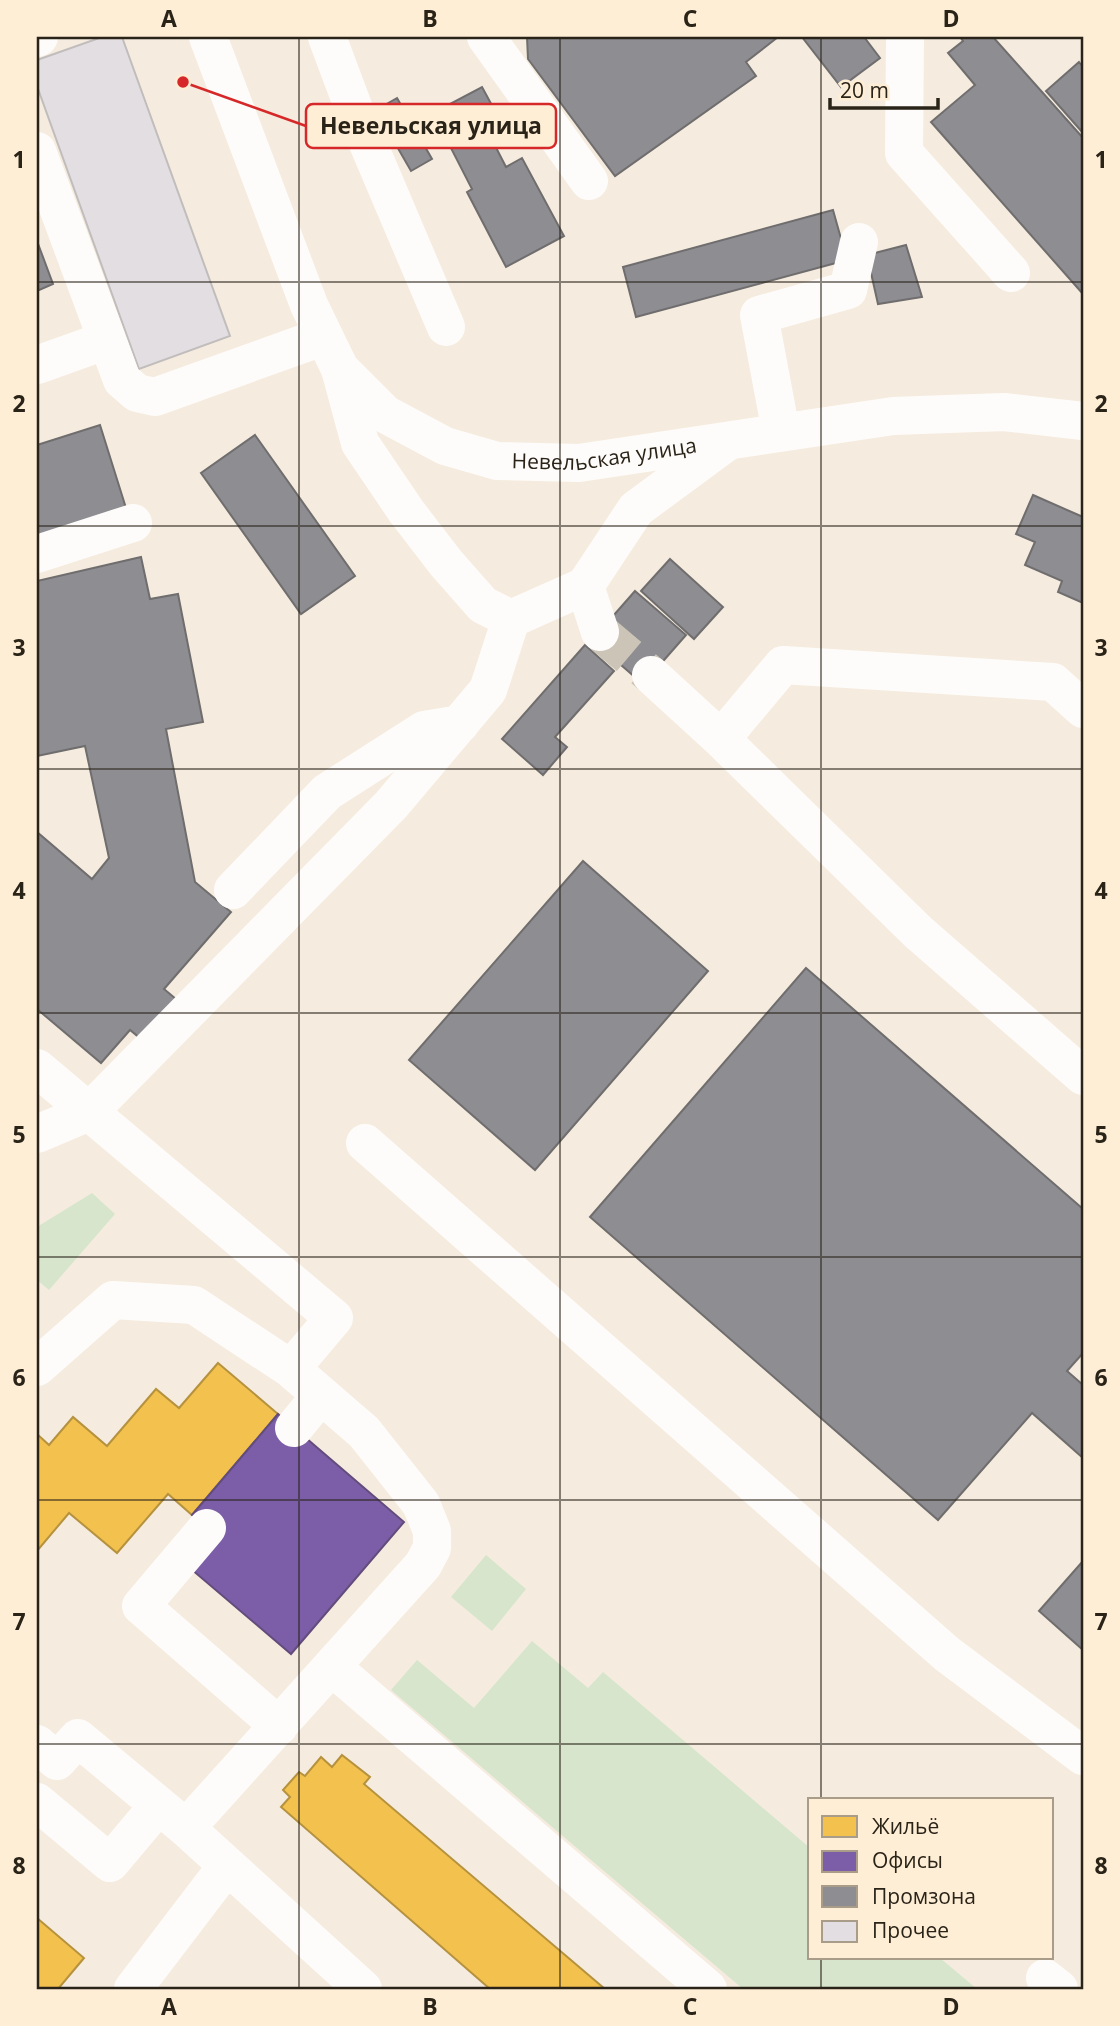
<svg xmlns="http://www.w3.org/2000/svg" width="1120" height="2026" font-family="'Open Sans',sans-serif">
<rect width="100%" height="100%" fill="#f5ecdf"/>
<path fill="#d6e5cc" d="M 92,1193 L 115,1214 L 49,1290 L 37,1280 L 37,1227 Z
M 486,1555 L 526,1589 L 492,1631 L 451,1597 Z
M 532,1641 L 588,1688 L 603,1672 L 810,1848 L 810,1958 L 940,1958 L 977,1989 L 743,1989 L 391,1690 L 417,1660 L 474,1708 Z"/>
<path fill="#f2c14e" stroke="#b6923e" stroke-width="2" d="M 218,1363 L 278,1414 L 192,1515 L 168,1494 L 117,1553 L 69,1513 L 37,1551 L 37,1434 L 49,1445 L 73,1417 L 107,1446 L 156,1389 L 179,1408 Z
M 342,1755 L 370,1777 L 364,1784 L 605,1989 L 490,1989 L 281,1807 L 290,1797 L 283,1790 L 299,1772 L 305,1776 L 321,1757 L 332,1767 Z
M 37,1918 L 84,1958 L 58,1989 L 37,1989 Z"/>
<path fill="#7b5ea7" stroke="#634c7c" stroke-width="2" d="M 278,1414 L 404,1522 L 291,1654 L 191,1569 L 218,1538 L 192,1515 Z"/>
<path fill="#8d8d92" stroke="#6f6d6d" stroke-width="2" d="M 527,37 L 778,37 L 746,62 L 756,76 L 615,176 L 528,59 Z
M 802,37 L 864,37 L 880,58 L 841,87 Z
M 960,37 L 993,37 L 1083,138 L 1083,294 L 931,122 L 975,85 L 948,53 L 963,41 Z
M 1079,62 L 1083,67 L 1083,133 L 1046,91 Z
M 482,87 L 501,122 L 487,130 L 506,167 L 522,158 L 564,236 L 506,267 L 467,192 L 472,189 L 433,113 Z
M 397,98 L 432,159 L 411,171 L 376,110 Z
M 833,210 L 847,260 L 636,317 L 623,267 Z
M 37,241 L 53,284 L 37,291 Z
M 906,245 L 922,297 L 878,304 L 867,255 Z
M 100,425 L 126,508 L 37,536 L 37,445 Z
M 255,435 L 355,576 L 301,614 L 201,473 Z
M 1033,495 L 1083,517 L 1083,603 L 1058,592 L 1062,581 L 1025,565 L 1035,542 L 1016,534 Z
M 141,557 L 150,599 L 178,594 L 203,722 L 166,729 L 195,882 L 231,912 L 164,989 L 176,999 L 141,1039 L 130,1030 L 101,1063 L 37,1009 L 37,832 L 92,879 L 109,858 L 85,746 L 37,756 L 37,581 Z
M 670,559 L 723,607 L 694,639 L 641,591 Z
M 635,591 L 686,635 L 643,684 L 592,640 Z
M 585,645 L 614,671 L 555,737 L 567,747 L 543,775 L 502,739 Z
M 583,861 L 708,971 L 535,1170 L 409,1060 Z
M 806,968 L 1083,1209 L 1083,1353 L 1067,1371 L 1083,1385 L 1083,1458 L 1032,1413 L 938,1520 L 590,1217 Z
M 1083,1561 L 1083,1650 L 1039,1611 Z"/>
<path fill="#e3dee2" stroke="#c1bdbc" stroke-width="2" d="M 102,37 L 122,37 L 230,336 L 139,369 L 37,86 L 37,60 Z"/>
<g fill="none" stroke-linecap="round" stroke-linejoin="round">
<path stroke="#ccc4b7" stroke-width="38" stroke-dasharray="38 19" stroke-linecap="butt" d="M 600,632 L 651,675"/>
<path stroke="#fefcfa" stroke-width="38" d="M 327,37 L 358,120 L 446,327
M 486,37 L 589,181
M 905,37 L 904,153 L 1011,273
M 37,38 L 39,37
M 37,151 L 122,380 L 137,393 L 155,397 L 322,337
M 37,365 L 107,340
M 340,369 L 360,443 L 406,511 L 446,563 L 483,605 L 511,619
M 781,432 L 759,315 L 848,290 L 859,242
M 37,554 L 133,523
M 585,586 L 600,632
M 651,675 L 721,739 L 918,932 L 1083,1076
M 721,739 L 783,665 L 1053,682 L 1083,709
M 233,890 L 327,792 L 424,730 L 460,724
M 37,1068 L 334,1318 L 291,1369
M 37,1134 L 89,1112 L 391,805 L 488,690 L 511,619 L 585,586 L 636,509 L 727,442
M 365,1143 L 947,1654 L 1083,1756
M 37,1367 L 113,1300 L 194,1305 L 291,1369 L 364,1432 L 421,1504 L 432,1531 L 432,1548 L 423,1565 L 186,1828
M 294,1428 L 321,1395
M 207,1528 L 141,1606 L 279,1726
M 332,1667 L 708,1989
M 37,1744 L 57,1761 L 78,1738 L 186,1828 L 363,1989
M 37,1802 L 110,1863 L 158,1806
M 1045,1978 L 1059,1989
M 133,1989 L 226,1867"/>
<path stroke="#fefcfa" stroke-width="38" id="s1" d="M 208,37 L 309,305 L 340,369 L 385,414 L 445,446 L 497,461 L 579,463 L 893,416 L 1004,412 L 1083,421"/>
</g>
<path fill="none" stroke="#2a2318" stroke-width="2" stroke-opacity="0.55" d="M 299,37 L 299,1989M 560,37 L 560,1989M 821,37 L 821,1800M 37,282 L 1083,282M 37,526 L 1083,526M 37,769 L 1083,769M 37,1013 L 1083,1013M 37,1257 L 1083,1257M 37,1500 L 1083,1500M 37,1744 L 1083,1744M 821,1958 L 821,1989"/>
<g text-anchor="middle" stroke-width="7" stroke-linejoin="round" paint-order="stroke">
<g font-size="21" fill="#2a2318" stroke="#feeed6">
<text dy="7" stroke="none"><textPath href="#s1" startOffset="651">Невельская улица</textPath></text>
</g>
</g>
<path fill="none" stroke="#d62828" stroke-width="2.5" d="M183 82L306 126"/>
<circle fill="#d62828" stroke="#feeed6" stroke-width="2.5" cx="183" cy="82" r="7"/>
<rect fill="#feeed6" stroke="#d62828" stroke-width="2.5" x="306" y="104" width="250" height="44" rx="7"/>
<g font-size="23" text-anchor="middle" font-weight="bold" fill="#2a2318">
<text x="431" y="134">Невельская улица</text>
</g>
<rect width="1120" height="2026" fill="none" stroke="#feeed6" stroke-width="77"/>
<rect x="808" y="1798" width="245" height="161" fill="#feeed6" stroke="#a99d8a" stroke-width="2"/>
<rect x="822" y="1816" width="35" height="21" fill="#f2c14e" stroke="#a99d8a" stroke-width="2"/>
<text x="872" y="1834" font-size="21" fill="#2a2318">Жильё</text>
<rect x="822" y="1851" width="35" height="21" fill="#7b5ea7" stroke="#a99d8a" stroke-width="2"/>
<text x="872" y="1868" font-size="21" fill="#2a2318">Офисы</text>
<rect x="822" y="1886" width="35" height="21" fill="#8d8d92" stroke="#a99d8a" stroke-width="2"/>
<text x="872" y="1904" font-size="21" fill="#2a2318">Промзона</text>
<rect x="822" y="1921" width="35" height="21" fill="#e3dee2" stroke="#a99d8a" stroke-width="2"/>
<text x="872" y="1938" font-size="21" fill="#2a2318">Прочее</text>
<path d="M830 98v10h108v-10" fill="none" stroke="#2a2318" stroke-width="3.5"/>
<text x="840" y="98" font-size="21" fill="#2a2318" stroke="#feeed6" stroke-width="5" paint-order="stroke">20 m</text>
<rect x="38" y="38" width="1044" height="1950" fill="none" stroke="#2a2318" stroke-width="2.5"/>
<g font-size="23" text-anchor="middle" font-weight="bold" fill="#2a2318">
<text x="169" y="27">A</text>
<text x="430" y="27">B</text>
<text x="690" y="27">C</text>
<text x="951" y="27">D</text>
<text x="19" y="168">1</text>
<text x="1101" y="168">1</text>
<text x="19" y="412">2</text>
<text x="1101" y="412">2</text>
<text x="19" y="656">3</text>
<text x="1101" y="656">3</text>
<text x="19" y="899">4</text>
<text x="1101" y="899">4</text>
<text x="19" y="1143">5</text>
<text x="1101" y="1143">5</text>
<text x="19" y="1386">6</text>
<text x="1101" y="1386">6</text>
<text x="19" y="1630">7</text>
<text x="1101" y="1630">7</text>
<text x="19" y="1874">8</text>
<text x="1101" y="1874">8</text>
<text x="169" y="2015">A</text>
<text x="430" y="2015">B</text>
<text x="690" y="2015">C</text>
<text x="951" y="2015">D</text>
</g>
</svg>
